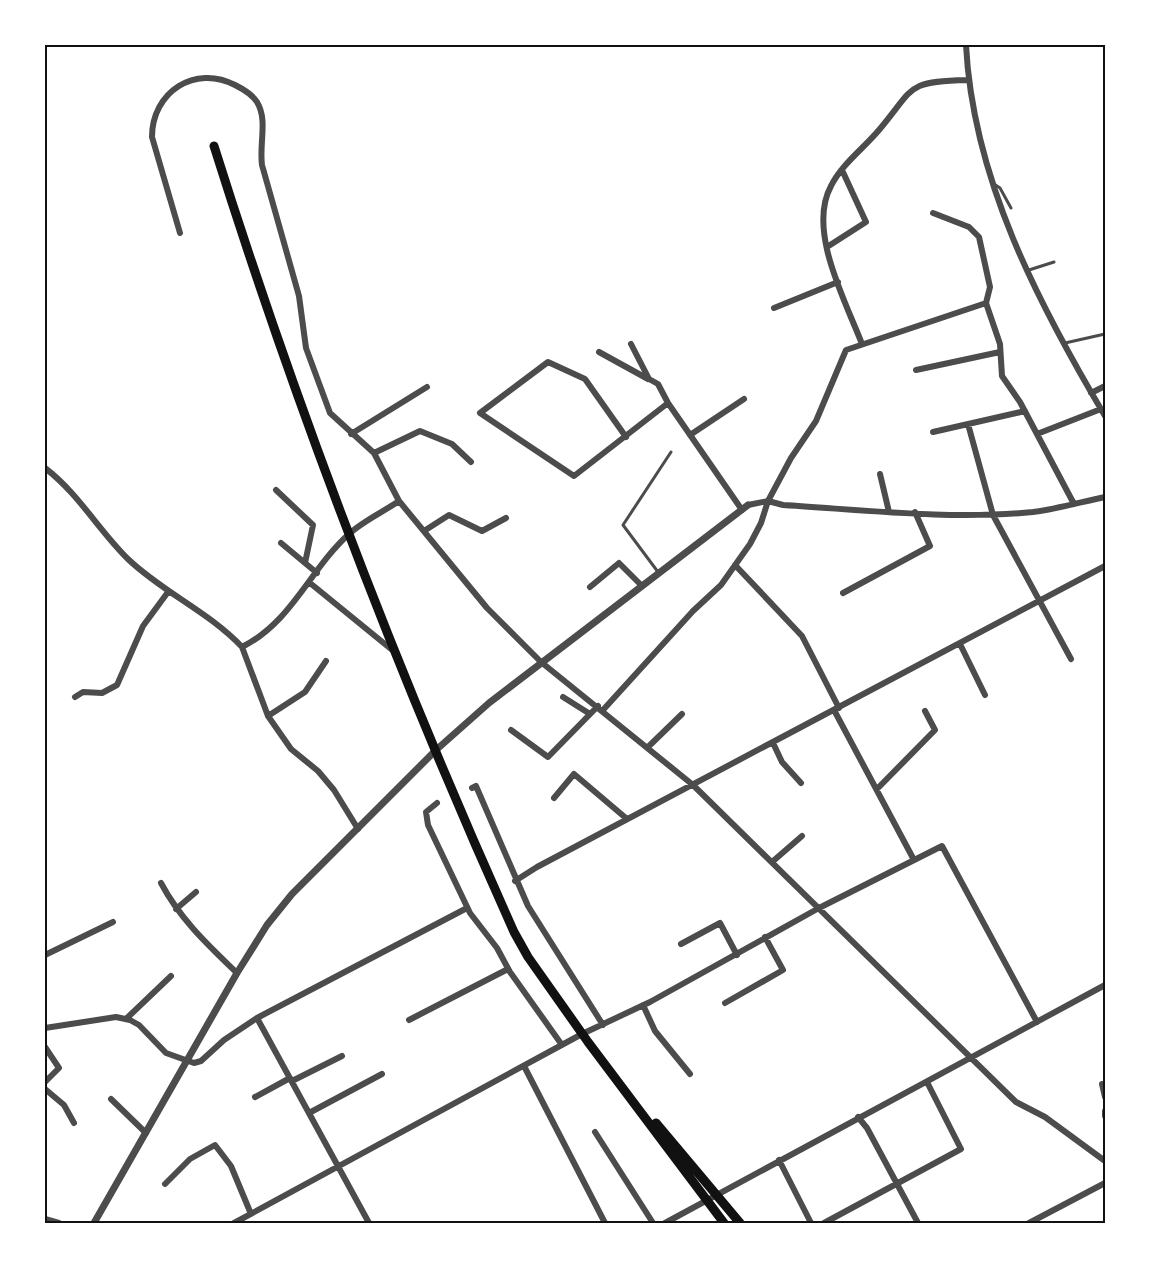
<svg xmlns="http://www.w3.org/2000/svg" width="1150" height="1268" font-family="Poppins,sans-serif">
<rect width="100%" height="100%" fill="#fff"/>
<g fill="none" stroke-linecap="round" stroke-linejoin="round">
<path stroke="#4c4c4c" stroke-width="3" d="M 994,184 L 1000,188 L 1011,208
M 1029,270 L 1054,262
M 1065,343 L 1105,334
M 658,572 L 623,525 L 671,452"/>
<path stroke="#4c4c4c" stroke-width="6" d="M 966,45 C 973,179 1038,303 1105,416
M 933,213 L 969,227 L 979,237 L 990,287 L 986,303 L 1000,344 L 1002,376 L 1020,402 L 1074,504
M 180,233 L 152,137 C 152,92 195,64 235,85 C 243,89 252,94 257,102 C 268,120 259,144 262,165 L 299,296 L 306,348 L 330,413 L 374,453 L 399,501 L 487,608 L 541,662 L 693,785 L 1016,1102 L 1045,1117 L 1105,1161
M 827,247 L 866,222 L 842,170
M 774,308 L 838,282
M 631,344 L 649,379 L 658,384 L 668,403 L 742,510
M 862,344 C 845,300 807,230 831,186 C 842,164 863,149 879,130 C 916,86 905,82 967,80
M 599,352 L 648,379
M 916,370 L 1000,352
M 1091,393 L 1105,386
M 968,424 L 993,515 L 1071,659
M 933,432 L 1025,411
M 351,434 L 427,387
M 1037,434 L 1101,409
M 690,435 L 744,399
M 626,437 L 585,379 L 548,362 L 480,413 L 574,476 L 668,403
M 374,453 L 420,431 L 452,444 L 471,462
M 45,468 C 79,494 99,531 129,560 C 164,593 209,612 242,647 C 292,622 310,569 349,534 C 363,521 383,512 399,501
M 880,474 L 889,512
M 276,490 L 313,525 L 305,563
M 748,505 L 768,501 L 783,505 C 865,510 950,520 1033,512 C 1057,509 1081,502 1105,497
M 424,531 L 449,515 L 482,531 L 506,518
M 281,543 L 317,573
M 735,565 L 802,636 L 839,708
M 310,583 L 391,649
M 590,587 L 619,563 L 641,585
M 843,593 L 930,546 L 915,512
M 960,644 L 985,695
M 242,647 L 268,716 L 291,749 L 318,771 L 334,790 L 358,829
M 75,697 L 83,692 L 102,693 L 117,685 L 143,626 L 168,592
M 563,697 L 590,714
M 603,710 L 693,611 L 721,585 L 750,544 L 761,523 L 768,501 L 791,458 L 816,421 L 846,350 L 986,303
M 834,710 L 914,860
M 268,716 L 305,692 L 326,661
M 511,730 L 548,757 L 598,706
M 773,743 L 782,762 L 801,783
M 648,747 L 682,714
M 472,788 L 476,786 L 528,906 L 603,1025
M 877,789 L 935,730 L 925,711
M 554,798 L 574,774 L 627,819
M 437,803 L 426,812 L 428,825 L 470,913 L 497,948 L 510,972 L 562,1045
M 772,862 L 802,836
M 515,881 L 537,867 L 1105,566
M 161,883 C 180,919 208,945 237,973
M 176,909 L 196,892
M 681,944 L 720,923 L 737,955
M 45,955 L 113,922
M 725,1003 L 783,970 L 765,937
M 643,1005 L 655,1031 L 690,1074
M 257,1018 L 369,1223
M 126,1019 L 171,976
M 409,1020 L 508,969
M 45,1028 L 116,1017 L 130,1020 L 139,1025 L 166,1053 L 194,1063 L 201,1061 L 224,1040 L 257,1018 L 467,908
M 45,1047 L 59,1068 L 45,1082
M 524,1066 L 605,1223
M 292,1081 L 342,1056
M 1102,1084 L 1105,1097
M 45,1089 L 64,1105 L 74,1123
M 255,1097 L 290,1078
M 111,1099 L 146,1133
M 1105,1111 L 1105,1116
M 309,1113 L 382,1074
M 858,1117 L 867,1128 L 918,1223
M 595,1132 L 653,1223
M 779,1160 L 811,1223
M 165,1184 L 190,1159 L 215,1145 L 231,1166 L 251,1214
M 45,1219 L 59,1223
M 234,1223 L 582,1034 L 650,1002 L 819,908 L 942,846 L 1037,1022
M 665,1223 L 1105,985
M 824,1223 L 961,1149 L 927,1082
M 1029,1223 L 1105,1183"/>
<path stroke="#4c4c4c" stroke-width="7" d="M 94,1223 L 237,973 L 267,925 L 292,894 L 436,750 L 489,703 L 748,505"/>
<path stroke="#111" stroke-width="9" d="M 214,146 C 298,413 399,676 514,932 L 528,957 L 588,1042 L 724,1223
M 656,1123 L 740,1223"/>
</g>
<rect width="1150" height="1268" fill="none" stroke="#ffffff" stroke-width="93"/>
<rect x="46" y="46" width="1058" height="1176" fill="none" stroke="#111" stroke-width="2"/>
</svg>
